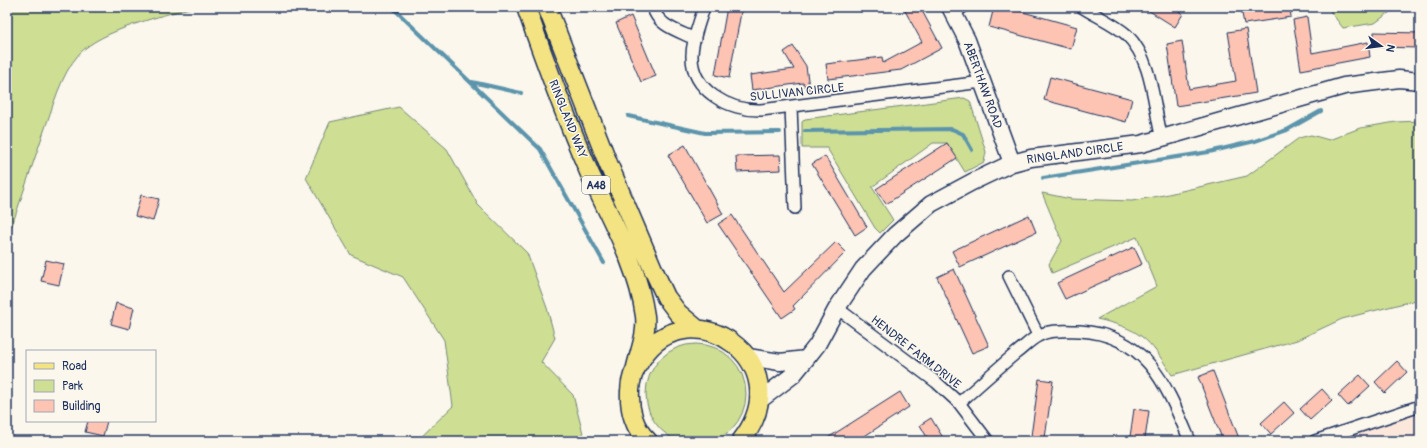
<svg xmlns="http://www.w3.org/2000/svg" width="1427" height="448" font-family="Pangolin,sans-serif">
<rect width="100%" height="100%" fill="#fbf7ec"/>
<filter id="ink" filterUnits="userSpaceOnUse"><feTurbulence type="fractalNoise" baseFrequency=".025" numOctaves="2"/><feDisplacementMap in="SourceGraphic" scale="8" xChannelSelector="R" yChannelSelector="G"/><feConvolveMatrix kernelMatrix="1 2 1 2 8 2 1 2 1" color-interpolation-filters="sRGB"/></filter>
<g filter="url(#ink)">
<path fill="#fce8db" d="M 1420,406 L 1420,441 L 1315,441 Z"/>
<path fill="#cedf93" stroke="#748778" d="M 7,7 L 193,7 C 162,16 101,30 79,54 C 60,76 53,107 43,134 C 31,169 19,205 7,240 Z
M 1327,7 L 1402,7 L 1394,9 L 1375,23 L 1343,28 Z
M 964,98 L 970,101 L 986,152 L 984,162 L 965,172 L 947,143 L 933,143 L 872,187 L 893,220 L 880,233 L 875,228 L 827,148 L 802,148 L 802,122 L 805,119 Z
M 399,107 L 447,149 L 478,205 L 527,253 L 547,308 L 555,338 L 541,362 L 573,395 L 585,441 L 417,441 L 453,406 L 444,340 L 403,277 L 351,255 L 306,178 L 330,122 Z
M 1420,121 L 1420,299 L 1342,319 L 1297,340 L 1172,375 C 1149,338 1140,329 1097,319 L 1157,286 L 1137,237 L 1052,273 L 1049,264 L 1062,241 L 1042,193 L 1071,199 L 1132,201 L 1164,195 L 1247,176 L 1299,138 L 1311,135 L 1329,140 L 1360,128 L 1396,122 Z
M646 394a50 50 0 1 1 100 0a50 50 0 1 1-100 0Z"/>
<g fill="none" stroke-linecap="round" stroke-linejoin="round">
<path stroke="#5b94ac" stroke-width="4" d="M 392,7 L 540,149 L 604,263
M 472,82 L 521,93
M 628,116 L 705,133 L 780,132
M 805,131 L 952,129 L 963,134 L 972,150
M 1043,178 L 1209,152 L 1255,141 L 1287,130 L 1321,111"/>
</g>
<path fill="#fdc4b3" stroke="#1b2f5e" d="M 727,7 L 742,7 L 729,78 L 715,75 Z
M 903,7 L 920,7 L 942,48 L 901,70 L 828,79 L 826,64 L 882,57 L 883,63 L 922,42 Z
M 994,7 L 1005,7 L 1077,27 L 1071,49 L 989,27 Z
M 1143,7 L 1173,7 L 1183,14 L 1175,27 Z
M 1250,7 L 1290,7 L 1291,17 L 1244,24 L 1241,8 Z
M 631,16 L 656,76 L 641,82 L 616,23 Z
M 1307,17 L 1312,53 L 1368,42 L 1370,57 L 1301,70 L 1293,20 Z
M 1246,29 L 1256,93 L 1176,106 L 1167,44 L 1182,41 L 1189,89 L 1236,81 L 1228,32 Z
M 1374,32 L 1420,33 L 1420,48 L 1374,47 Z
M 793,46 L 806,66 L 810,94 L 803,83 L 752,90 L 750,75 L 794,69 L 784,52 Z
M 1050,77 L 1132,99 L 1126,122 L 1044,100 Z
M 947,143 L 957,158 L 886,204 L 876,189 Z
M 685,145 L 723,214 L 707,223 L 668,155 Z
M 780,155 L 781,170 L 737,172 L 736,156 Z
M 825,156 L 867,227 L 855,235 L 812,164 Z
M 141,195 L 159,199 L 153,221 L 135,216 Z
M 732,215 L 784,292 L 836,242 L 846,252 L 793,306 L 795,309 L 782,318 L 718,224 Z
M 1029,215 L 1036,232 L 960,267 L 952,251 Z
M 1134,247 L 1142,264 L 1065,299 L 1057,283 Z
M 46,260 L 64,264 L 59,285 L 41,281 Z
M 954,269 L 989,346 L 972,353 L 937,277 Z
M 116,303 L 134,308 L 129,329 L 111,324 Z
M 1397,361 L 1407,372 L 1385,393 L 1375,382 Z
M 1213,371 L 1240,441 L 1223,441 L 1198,377 Z
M 1360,375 L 1370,386 L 1348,406 L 1338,395 Z
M 1039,379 L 1053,381 L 1045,438 L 1031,436 Z
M 1322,389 L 1332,400 L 1310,420 L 1300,409 Z
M 900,392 L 909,407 L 857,441 L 823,441 Z
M 1284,402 L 1294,413 L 1271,434 L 1261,423 Z
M 1134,409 L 1149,411 L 1145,439 L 1130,437 Z
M 931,418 L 945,441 L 929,441 L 920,425 Z
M 88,421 L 107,421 L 103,436 L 85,432 Z"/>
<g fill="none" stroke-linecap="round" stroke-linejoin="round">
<defs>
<path id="street" d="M 653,7 C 657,26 679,31 695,39
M 704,7 C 700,22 692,39 692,55 C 691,91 730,111 761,110 L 982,82
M 1082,7 C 1096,16 1115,24 1127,35 C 1153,61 1153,104 1162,139
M 954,13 L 963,7
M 791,107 L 795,208
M 1009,276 L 1038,335
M 837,308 L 936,382 L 959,403 L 988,441
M 959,403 C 978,386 997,369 1016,353 C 1023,348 1030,340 1038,336 C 1049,329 1067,331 1080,331 C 1148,335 1167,387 1190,441
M 1315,441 L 1420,406"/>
<path id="secondary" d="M 950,7 L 967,40 L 1012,163
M 748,357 L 780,362 L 806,359
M 760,400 L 793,375 L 806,359 L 817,345 L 837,308 L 863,269 L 895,235 L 931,204 L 972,182 L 1012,163 L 1031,158 L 1141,144 L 1344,86 L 1399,79 L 1420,81"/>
<path id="primary" d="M 526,7 C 545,62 566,118 589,172 C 610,218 638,265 645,316 C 647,334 640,350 636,367
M 547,7 L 608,163 L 653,269 L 666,297 L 678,313 L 697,329
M 648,441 C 634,429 629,409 630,391 C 630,379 635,368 642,358 C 688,287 804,361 741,441"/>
</defs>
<use href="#street" stroke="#1b2f5e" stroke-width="14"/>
<use href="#secondary" stroke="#1b2f5e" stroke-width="19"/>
<use href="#primary" stroke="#1b2f5e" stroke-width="21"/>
<use href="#street" stroke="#fbf7ec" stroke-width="11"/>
<use href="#secondary" stroke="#fbf7ec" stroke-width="16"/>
<use href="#primary" stroke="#f4e382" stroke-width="18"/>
</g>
</g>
<g text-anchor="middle" stroke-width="3" stroke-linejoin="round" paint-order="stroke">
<rect fill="#fbf7ec" stroke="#5e6b89" stroke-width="1" x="582" y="176" width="28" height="18" rx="3"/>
<g font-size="11" font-weight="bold" fill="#1b2f5e">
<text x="596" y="189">A48</text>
</g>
<g font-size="12" fill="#1b2f5e" stroke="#fbf7ec">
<text transform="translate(983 85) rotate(70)" y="4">ABERTHAW ROAD</text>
<text transform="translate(797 92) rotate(-6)" y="4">SULLIVAN CIRCLE</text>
<text transform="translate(568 119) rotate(68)" y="4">RINGLAND WAY</text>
<text transform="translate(1075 153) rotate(-8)" y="4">RINGLAND CIRCLE</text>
<text transform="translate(916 352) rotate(38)" y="4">HENDRE FARM DRIVE</text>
</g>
</g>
<rect width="1427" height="448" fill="none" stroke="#fbf7ec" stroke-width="24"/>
<rect x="12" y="12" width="1403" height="424" fill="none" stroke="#1b2f5e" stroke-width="1.5" filter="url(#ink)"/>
<rect x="26" y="350" width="130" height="72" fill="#fbf7ec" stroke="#a1a7b3"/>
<rect x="34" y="363" width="20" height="6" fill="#f4e382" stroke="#a1a7b3"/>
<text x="62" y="370" font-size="12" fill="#1b2f5e">Road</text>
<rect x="34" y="380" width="20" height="12" fill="#cedf93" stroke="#a1a7b3"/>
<text x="62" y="390" font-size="12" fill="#1b2f5e">Park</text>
<rect x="34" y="400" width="20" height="12" fill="#fdc4b3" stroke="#a1a7b3"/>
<text x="62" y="410" font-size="12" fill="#1b2f5e">Building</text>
<g transform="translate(1381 46) rotate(104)" stroke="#fbf7ec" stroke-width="3" paint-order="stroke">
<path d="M0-3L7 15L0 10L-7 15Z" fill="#1b2f5e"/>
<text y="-6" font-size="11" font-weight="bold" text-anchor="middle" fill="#1b2f5e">N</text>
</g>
</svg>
